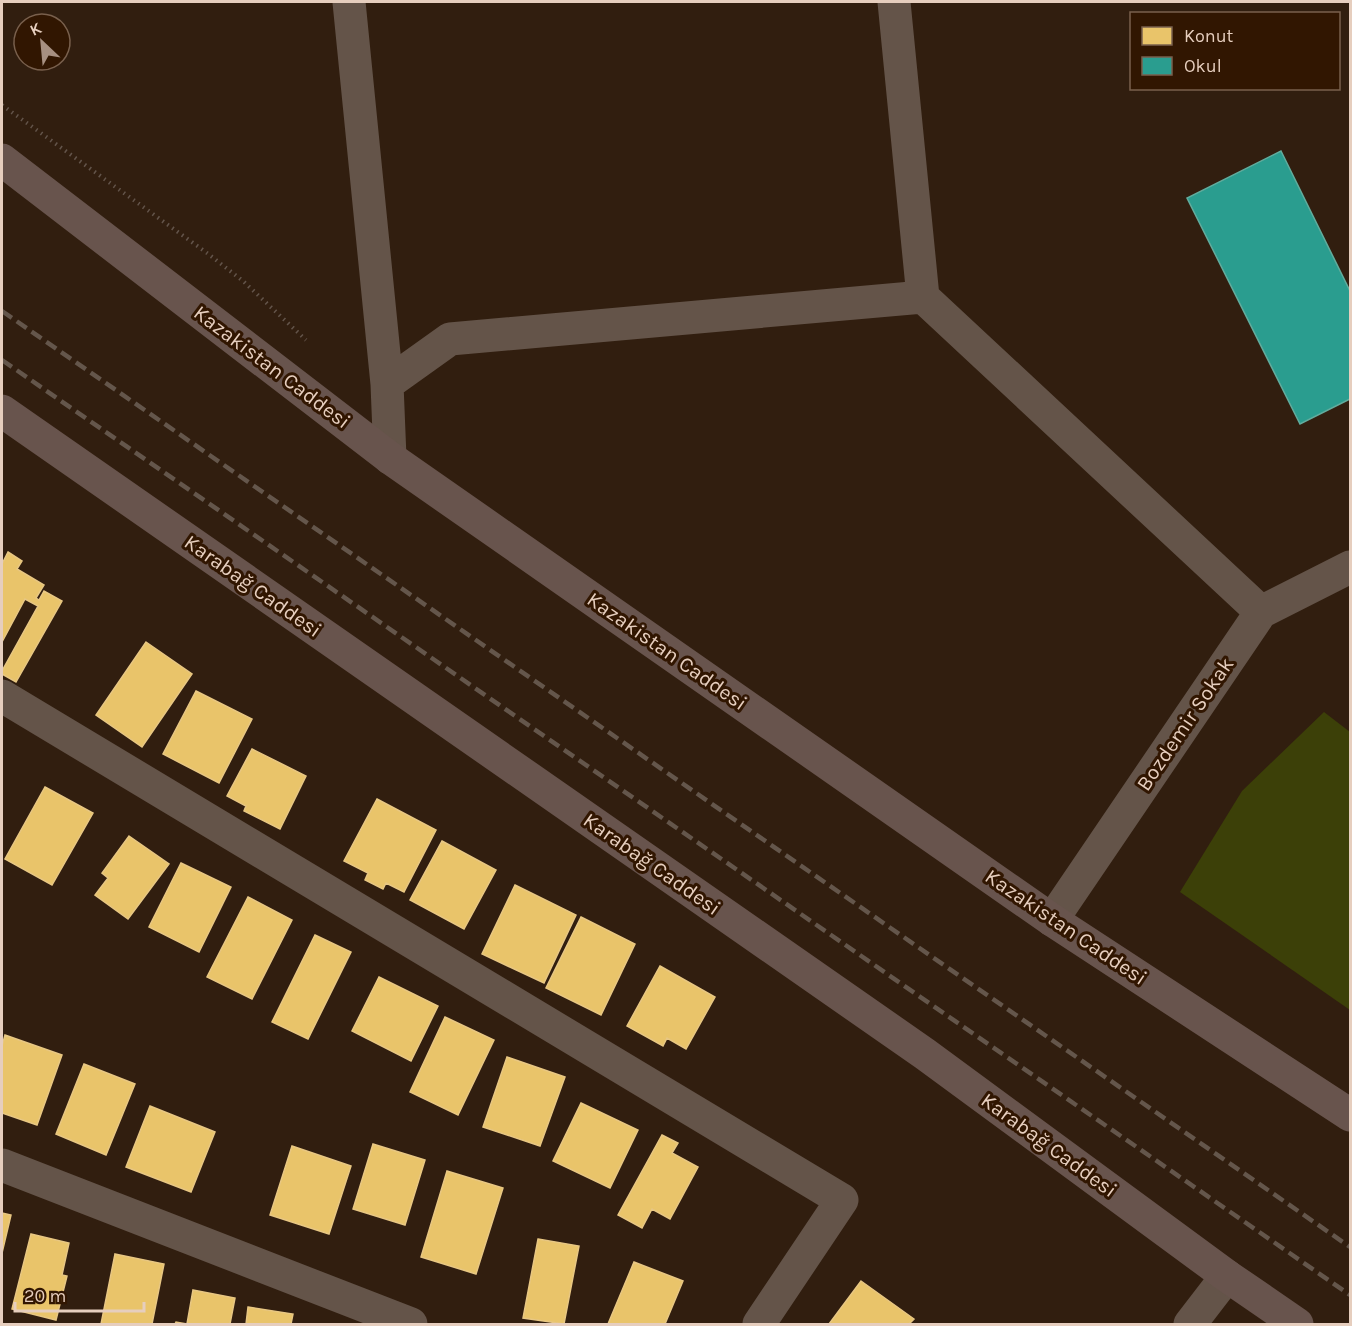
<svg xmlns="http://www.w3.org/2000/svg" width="1352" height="1326" font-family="Karla,sans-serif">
<rect width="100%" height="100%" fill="#311e0f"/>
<path fill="#3c4008" d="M 1324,712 L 1350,732 L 1350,1010 L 1180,892 L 1242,791 Z"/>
<path fill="#e9c46a" stroke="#e8c783" stroke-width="1.5" d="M 8,552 L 22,561 L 17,569 L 44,585 L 36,598 L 39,600 L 44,591 L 62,601 L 16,682 L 2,674 L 2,671 L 38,606 L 25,599 L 2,642 L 2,564 Z
M 146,642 L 192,674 L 142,747 L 96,715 Z
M 196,691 L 252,719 L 219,783 L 163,754 Z
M 252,749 L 306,776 L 280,829 L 244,811 L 246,806 L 227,796 Z
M 45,787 L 93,813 L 52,885 L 5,859 Z
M 377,799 L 436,830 L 404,892 L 386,883 L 383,889 L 365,880 L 368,873 L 344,861 Z
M 129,836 L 169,864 L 128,919 L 95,895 L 108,878 L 102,873 Z
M 442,841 L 496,870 L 464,929 L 410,900 Z
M 181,863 L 231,887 L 199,952 L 149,927 Z
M 515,885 L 576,915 L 544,983 L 482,954 Z
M 248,897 L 292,920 L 252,999 L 207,977 Z
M 581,917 L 635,944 L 601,1015 L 546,988 Z
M 315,935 L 351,952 L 308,1039 L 272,1022 Z
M 660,966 L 715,997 L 686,1049 L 667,1038 L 663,1046 L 627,1026 Z
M 379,977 L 438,1006 L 411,1061 L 352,1031 Z
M 445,1017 L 494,1040 L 458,1115 L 410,1092 Z
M 5,1035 L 62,1055 L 37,1125 L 2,1113 L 2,1046 Z
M 507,1057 L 565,1077 L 540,1146 L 483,1127 Z
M 84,1064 L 135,1084 L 106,1155 L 56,1134 Z
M 581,1103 L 638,1130 L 610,1188 L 553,1161 Z
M 150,1106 L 215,1132 L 191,1192 L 126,1167 Z
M 662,1135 L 678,1143 L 672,1153 L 698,1167 L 670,1219 L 652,1209 L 642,1228 L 618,1215 Z
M 373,1144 L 425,1160 L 405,1225 L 353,1209 Z
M 292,1146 L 351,1166 L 329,1234 L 270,1215 Z
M 447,1171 L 503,1188 L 476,1274 L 421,1257 Z
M 2,1213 L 11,1215 L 2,1253 Z
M 31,1234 L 69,1243 L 62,1275 L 67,1276 L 56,1320 L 12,1309 Z
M 538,1239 L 579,1246 L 564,1324 L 523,1318 Z
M 115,1254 L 164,1264 L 152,1324 L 101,1324 Z
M 634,1262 L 683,1281 L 665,1324 L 608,1324 Z
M 861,1281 L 914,1319 L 909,1324 L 829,1324 Z
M 193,1290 L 235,1298 L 230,1324 L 175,1324 L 176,1322 L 187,1324 Z
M 248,1307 L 293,1314 L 291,1324 L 246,1324 Z"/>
<path fill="#2a9d8f" stroke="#62ac9d" stroke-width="1.5" d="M 1281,151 L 1350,291 L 1350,399 L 1300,424 L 1187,198 Z"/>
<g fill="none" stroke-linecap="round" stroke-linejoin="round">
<path stroke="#63544a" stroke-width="4" stroke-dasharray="1.5 4.5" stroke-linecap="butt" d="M 2,105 L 207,253 L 243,281 L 306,340"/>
<path stroke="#645449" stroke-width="33" d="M 349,2 L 387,384 L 390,458
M 894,2 L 923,297 L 1261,612
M 387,384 L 450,339 L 923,297
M 2,696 L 842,1200 L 759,1324
M 1052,920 L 1261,612 L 1350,567
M 2,1165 L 411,1324
M 1190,1324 L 1227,1276"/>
<path stroke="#68544d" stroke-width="33" d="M 2,160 L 390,458 L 1052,920 L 1350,1115
M 2,411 L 925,1054 L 1227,1276 L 1297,1324"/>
<path stroke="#64564b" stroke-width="4.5" stroke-dasharray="12 6" stroke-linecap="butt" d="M 2,311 L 1350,1247
M 2,360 L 1350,1295"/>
</g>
<g text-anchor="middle" stroke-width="6" stroke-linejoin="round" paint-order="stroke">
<g font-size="21" fill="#e6cebe" stroke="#311601">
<text transform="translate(272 367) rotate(37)" y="7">Kazakistan Caddesi</text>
<text transform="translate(253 586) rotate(35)" y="7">Karabağ Caddesi</text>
<text transform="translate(667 651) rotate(35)" y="7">Kazakistan Caddesi</text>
<text transform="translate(1185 724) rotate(-56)" y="7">Bozdemir Sokak</text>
<text transform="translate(652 864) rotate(35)" y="7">Karabağ Caddesi</text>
<text transform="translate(1066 927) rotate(34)" y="7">Kazakistan Caddesi</text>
<text transform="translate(1049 1145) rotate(36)" y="7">Karabağ Caddesi</text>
</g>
</g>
<rect width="1352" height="1326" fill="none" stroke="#e6cebe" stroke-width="6"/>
<rect x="1130" y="12" width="210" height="78" fill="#311601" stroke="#79604d" stroke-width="1.5"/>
<rect x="1142" y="27" width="30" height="18" fill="#e9c46a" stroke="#79604d" stroke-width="1.5"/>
<text x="1184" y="42" font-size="18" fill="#e6cebe">Konut</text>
<rect x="1142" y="57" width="30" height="18" fill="#2a9d8f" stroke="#79604d" stroke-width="1.5"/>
<text x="1184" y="72" font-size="18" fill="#e6cebe">Okul</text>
<g transform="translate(42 42) rotate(334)"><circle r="28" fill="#311601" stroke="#79604d" stroke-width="1.5"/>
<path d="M0-4.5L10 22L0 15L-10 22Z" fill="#a79081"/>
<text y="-9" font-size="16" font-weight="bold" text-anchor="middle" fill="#e6cebe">K</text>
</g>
<path d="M15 1302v9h129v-9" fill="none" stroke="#e6cebe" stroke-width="3"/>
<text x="24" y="1302" font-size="18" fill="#e6cebe" stroke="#311601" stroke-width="4.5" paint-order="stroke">20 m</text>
</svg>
